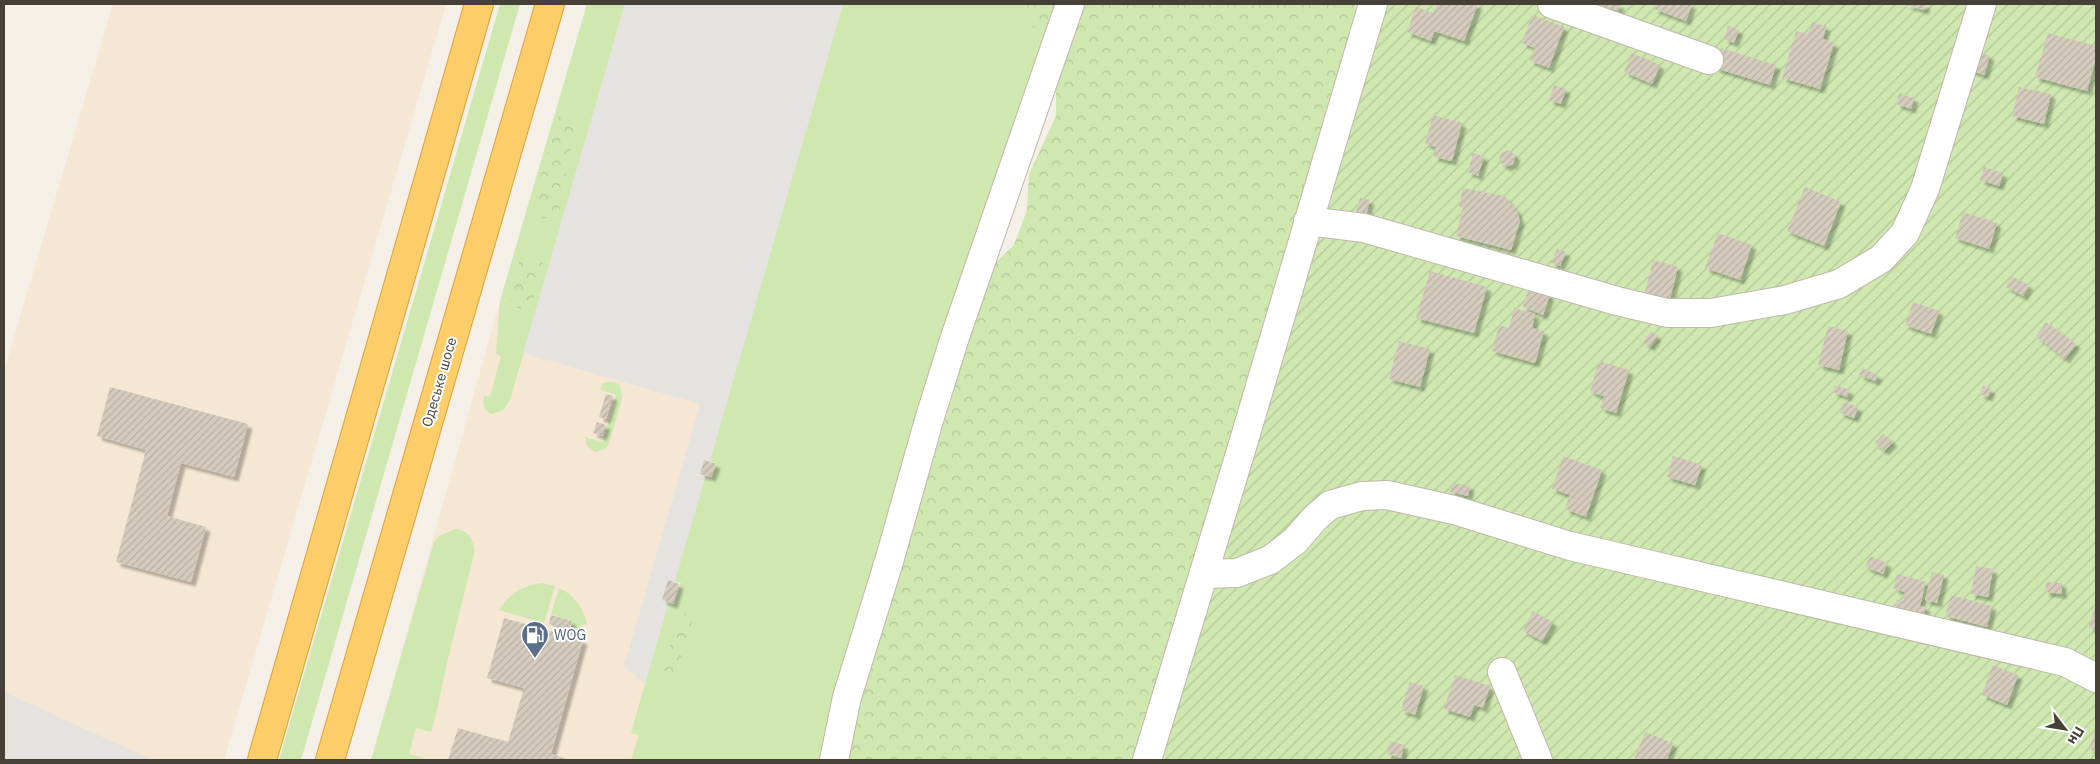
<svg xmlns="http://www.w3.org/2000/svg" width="2100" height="764" font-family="'IBM Plex Sans',sans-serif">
<defs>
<pattern id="forest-crowns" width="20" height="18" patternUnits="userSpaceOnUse" patternTransform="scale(1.25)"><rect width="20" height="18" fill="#cee8b0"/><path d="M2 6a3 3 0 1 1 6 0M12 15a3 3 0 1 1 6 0" fill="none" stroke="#b2c898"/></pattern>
<pattern id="garden-furrows" width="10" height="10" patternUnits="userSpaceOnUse" patternTransform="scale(1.25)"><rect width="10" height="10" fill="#cee8b0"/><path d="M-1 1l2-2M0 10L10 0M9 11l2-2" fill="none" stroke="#b2c898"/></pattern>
<pattern id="building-hatch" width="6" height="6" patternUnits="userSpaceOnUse" patternTransform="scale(1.25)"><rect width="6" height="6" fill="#d5ccbd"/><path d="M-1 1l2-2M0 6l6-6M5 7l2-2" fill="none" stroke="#b8b0a3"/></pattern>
<filter id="shadow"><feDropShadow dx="4.5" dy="4.5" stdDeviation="1" flood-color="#0004"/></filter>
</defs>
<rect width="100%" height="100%" fill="#f4f0e7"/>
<path fill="#f5e7d3" d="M 113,4 L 446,4 L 224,760 L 4,760 L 4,371 Z
M 587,4 L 879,4 L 658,760 L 371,760 L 500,301 Z"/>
<path fill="#cee8b0" d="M 500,4 L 520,4 L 301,760 L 279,760 Z
M 587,4 L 625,4 L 510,400 L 503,410 L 492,414 C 483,411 483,404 484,396 L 490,397 L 501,356 L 496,354 L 500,301 Z
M 843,4 L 1064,4 L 828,760 L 631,760 L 639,735 L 631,733 L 668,603 L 674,604 L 681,583 L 674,581 L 705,476 L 712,478 L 716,463 L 709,461 Z
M 607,382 L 614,382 L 620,385 L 622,398 L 609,444 L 605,449 L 595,452 L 587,446 L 585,437 L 603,442 L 616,395 L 600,389 L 603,383 Z
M 455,529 C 469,530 475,541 474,554 L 447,663 L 435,719 L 431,732 L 416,728 L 409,754 L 424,758 L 423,760 L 371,760 L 434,542 L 439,536 Z
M 542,583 L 555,586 L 544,623 L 499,610 C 509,594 523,585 542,583 Z
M 559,588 C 575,595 583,608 587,624 L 581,625 L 580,631 L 570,631 L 572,621 L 551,614 Z"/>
<path fill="url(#forest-crowns)" d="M 1019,4 L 1057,4 L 1043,34 L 1029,24 Z
M 1083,4 L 1355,4 L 1356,11 L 1135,760 L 846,760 L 869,650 L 903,561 L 968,341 L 994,264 L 1014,245 L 1027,210 L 1029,174 L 1056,116 L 1056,87 L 1067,48 Z
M 559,115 L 566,116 L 575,123 L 559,213 L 543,219 L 535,205 L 540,176 Z
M 520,261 L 543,263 L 533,299 L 520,309 L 510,302 C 509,283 508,277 520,261 Z
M 695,602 C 692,628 684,654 672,677 L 665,679 L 664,666 L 676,623 Z"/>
<path fill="url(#garden-furrows)" d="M 1378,4 L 2096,4 L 2096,760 L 1157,760 Z"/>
<path fill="#e5e3df" d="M 625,4 L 843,4 L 645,684 L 624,667 L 700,404 L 523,353 Z
M 4,692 L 153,760 L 4,760 Z"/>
<path fill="url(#building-hatch)" filter="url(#shadow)" d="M 1437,4 L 1478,4 L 1464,41 L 1434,31 L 1431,41 L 1407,32 L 1416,7 L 1433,13 Z
M 1596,4 L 1620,4 L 1618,11 Z
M 1657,4 L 1692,4 L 1686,21 L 1654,9 Z
M 1904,4 L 1926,4 L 1924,10 Z
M 1532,15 L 1564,27 L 1549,68 L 1530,61 L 1535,48 L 1522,43 Z
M 1812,22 L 1826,26 L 1823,39 L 1834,43 L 1820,89 L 1782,78 L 1796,31 L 1808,34 Z
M 1728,26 L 1739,30 L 1734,43 L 1724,39 Z
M 2048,33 L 2096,46 L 2096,58 L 2087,91 L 2035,77 Z
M 1721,48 L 1776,65 L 1770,85 L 1715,68 Z
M 1976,51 L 1990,56 L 1984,75 L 1969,70 Z
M 1632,53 L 1660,65 L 1652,84 L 1624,72 Z
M 1554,85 L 1566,89 L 1561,104 L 1549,100 Z
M 2019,87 L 2051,94 L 2044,124 L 2012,116 Z
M 1899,93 L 1914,98 L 1911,109 L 1896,104 Z
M 1433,115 L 1462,123 L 1452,161 L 1434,157 L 1436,147 L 1425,144 Z
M 1509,150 L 1516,156 L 1513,164 L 1506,167 L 1499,161 L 1501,153 Z
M 1473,153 L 1484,156 L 1478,176 L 1468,172 Z
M 1984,167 L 2003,173 L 1999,186 L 1980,180 Z
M 1805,187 L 1841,202 L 1824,246 L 1787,231 Z
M 1463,188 L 1504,196 L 1517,211 L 1520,221 L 1511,250 L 1456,236 L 1463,208 L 1459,207 Z
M 1360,198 L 1370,200 L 1366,216 L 1356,213 Z
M 1963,212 L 1997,223 L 1989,249 L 1955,238 Z
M 1718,233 L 1752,245 L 1740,280 L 1705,268 Z
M 1557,249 L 1566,252 L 1560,266 L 1551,263 Z
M 1653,260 L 1678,267 L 1670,299 L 1645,292 Z
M 1430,271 L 1487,287 L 1474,333 L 1416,318 Z
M 2011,276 L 2029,285 L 2023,296 L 2006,287 Z
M 1529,287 L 1550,295 L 1543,315 L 1523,307 Z
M 1913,302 L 1939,311 L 1931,334 L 1905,325 Z
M 1514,308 L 1535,314 L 1532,328 L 1544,331 L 1535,363 L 1492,351 L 1499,325 L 1509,328 Z
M 2046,322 L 2076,344 L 2065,359 L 2036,336 Z
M 1828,326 L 1848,331 L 1839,370 L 1818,365 Z
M 1651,331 L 1657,336 L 1650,347 L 1643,342 Z
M 1399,341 L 1430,349 L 1420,387 L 1389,379 Z
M 1599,361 L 1629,370 L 1616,413 L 1600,408 L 1604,396 L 1590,392 Z
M 1862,368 L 1878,375 L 1875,381 L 1859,375 Z
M 1835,385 L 1849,390 L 1847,397 L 1833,392 Z
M 1983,386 L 1991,389 L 1988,397 L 1980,394 Z
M 110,387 L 248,424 L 234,477 L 181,463 L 167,516 L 206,527 L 191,582 L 116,562 L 146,450 L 97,436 Z
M 606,394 L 613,396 L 606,419 L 599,417 Z
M 1844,402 L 1858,407 L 1854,418 L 1840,413 Z
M 597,422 L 606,425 L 602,436 L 593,433 Z
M 1883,434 L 1893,442 L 1884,451 L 1875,443 Z
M 1563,456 L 1602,470 L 1586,517 L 1565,509 L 1570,495 L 1552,489 Z
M 1673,456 L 1702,465 L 1695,485 L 1667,477 Z
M 704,460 L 716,464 L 711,477 L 700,474 Z
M 1452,483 L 1470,486 L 1468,496 L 1450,492 Z
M 1870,556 L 1887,563 L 1883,574 L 1865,567 Z
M 1976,566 L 1993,569 L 1988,597 L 1971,594 Z
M 1932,572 L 1944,575 L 1937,603 L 1925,600 Z
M 1897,574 L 1926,582 L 1920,606 L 1926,607 L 1922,622 L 1894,614 L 1897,600 L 1902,601 L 1905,592 L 1894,589 Z
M 668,580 L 679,584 L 673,604 L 662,600 Z
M 2046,582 L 2062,583 L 2062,594 L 2045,592 Z
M 1951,595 L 1992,606 L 1987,627 L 1945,616 Z
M 2096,603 L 2096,629 L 2089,628 Z
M 1533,611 L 1553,622 L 1542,641 L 1523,631 Z
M 551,615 L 572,621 L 569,631 L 549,624 Z
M 504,618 L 583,640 L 551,754 L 570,760 L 448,760 L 458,728 L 508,742 L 524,688 L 487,678 Z
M 1993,665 L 2018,675 L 2007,705 L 1982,695 Z
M 1455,675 L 1490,686 L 1483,708 L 1474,705 L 1470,717 L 1444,709 Z
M 1410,682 L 1424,686 L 1415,715 L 1401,710 Z
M 2096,729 L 2096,752 L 2089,749 Z
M 1645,732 L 1673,743 L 1667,760 L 1634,760 Z
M 1390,741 L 1404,745 L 1401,758 L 1387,754 Z"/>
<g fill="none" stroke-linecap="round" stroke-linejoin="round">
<defs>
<path id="minor" d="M 1552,4 L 1709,60
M 1308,221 L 1364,228 L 1617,301 L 1667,313 L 1711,313 L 1785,300 L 1839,284 L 1881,259 L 1905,233 L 1925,189 L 1982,4
M 1204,574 L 1237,573 L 1270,560 L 1295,541 L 1315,518 L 1330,505 L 1362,496 L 1387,495 L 1454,510 L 1570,546 L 2065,662 L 2096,678
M 1502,672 L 1538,760
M 834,760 L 847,697 L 890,558 L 929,420 L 955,337 L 1070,4
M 1147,760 L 1242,447 L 1373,4"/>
<path id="highway" d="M 262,760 L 479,4
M 330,760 L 550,4"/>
</defs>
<use href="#minor" stroke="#bfb8aa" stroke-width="30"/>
<use href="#highway" stroke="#dda138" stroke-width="30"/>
<use href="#minor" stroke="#fff" stroke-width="28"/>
<use href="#highway" stroke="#fdcd69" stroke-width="28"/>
</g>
<defs>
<symbol id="fuel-pin" viewBox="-11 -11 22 30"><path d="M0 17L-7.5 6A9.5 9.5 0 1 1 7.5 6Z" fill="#5c6f8a" stroke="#fff"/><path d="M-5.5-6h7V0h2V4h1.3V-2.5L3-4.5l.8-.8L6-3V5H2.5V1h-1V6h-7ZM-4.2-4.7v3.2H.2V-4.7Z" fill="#fff"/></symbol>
</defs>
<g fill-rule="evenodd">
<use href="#fuel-pin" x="519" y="619" width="32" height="43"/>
</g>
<g text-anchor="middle" stroke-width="4" stroke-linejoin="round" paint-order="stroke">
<g font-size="14" fill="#474036" stroke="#fff">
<text transform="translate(439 382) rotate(-74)" y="5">Одеське шосе</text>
</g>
<g font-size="14" fill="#4e5e75" stroke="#fff" text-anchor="start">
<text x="554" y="640">WOG</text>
</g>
</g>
<rect width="2100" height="764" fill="none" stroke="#474036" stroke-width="10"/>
<g transform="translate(2065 729) rotate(121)" stroke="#ffffff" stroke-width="4" paint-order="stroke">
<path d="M0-4L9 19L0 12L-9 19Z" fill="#474036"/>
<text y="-8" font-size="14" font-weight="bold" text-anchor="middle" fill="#474036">Пн</text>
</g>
</svg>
